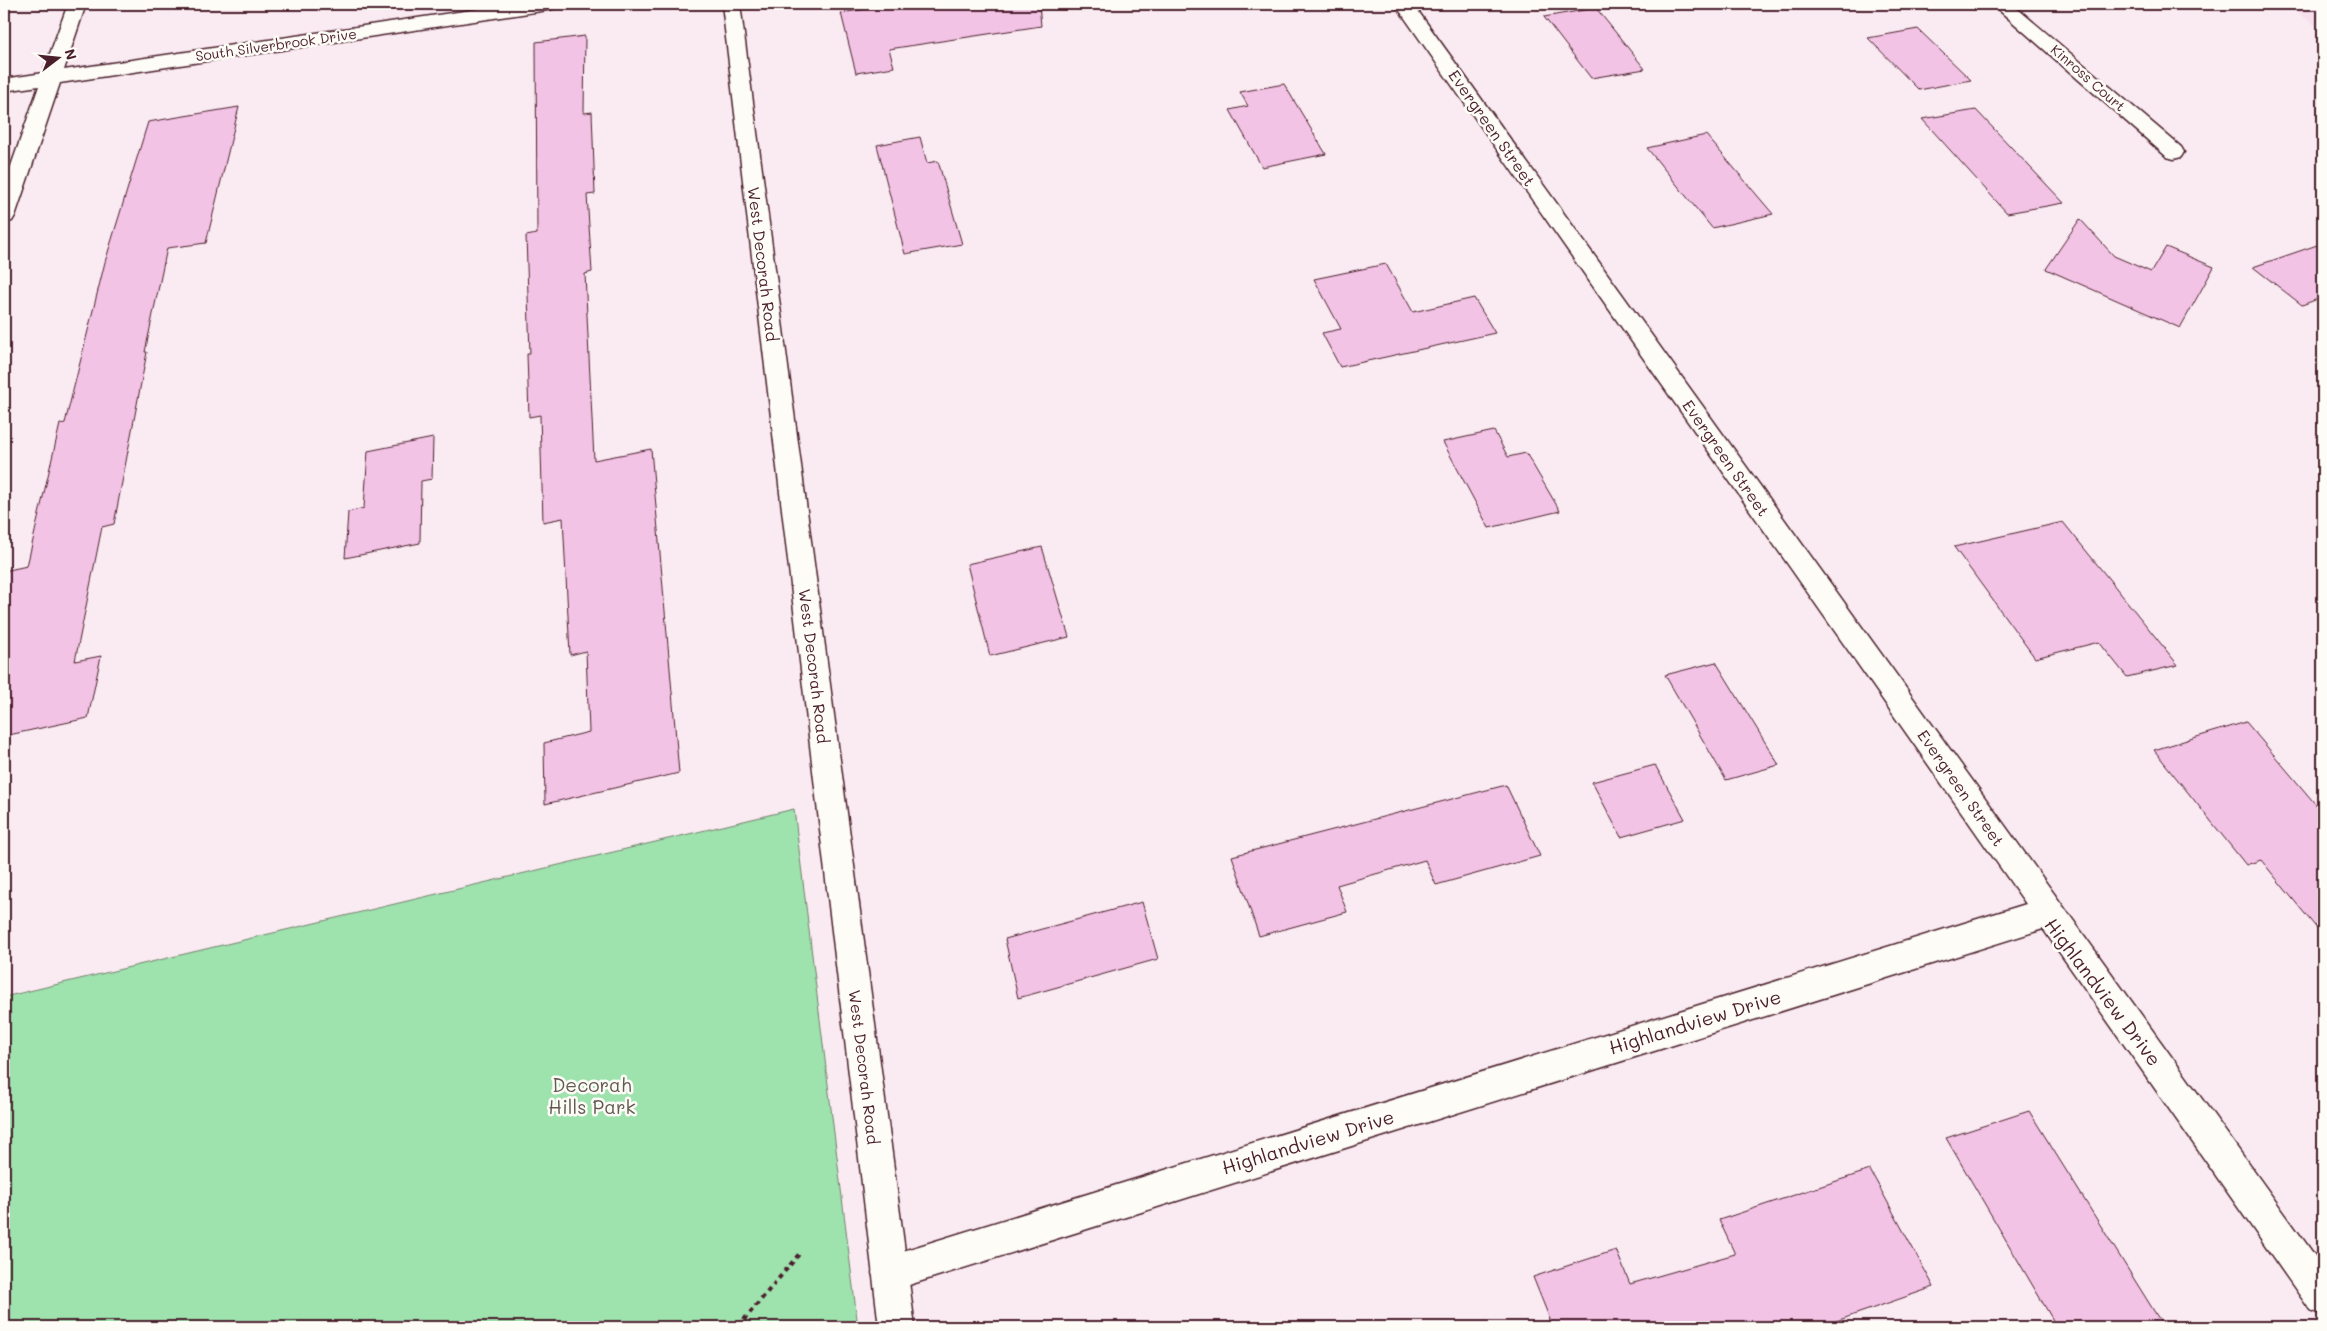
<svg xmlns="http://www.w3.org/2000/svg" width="2327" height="1331" font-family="Mali,sans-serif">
<rect width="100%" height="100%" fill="#faebf2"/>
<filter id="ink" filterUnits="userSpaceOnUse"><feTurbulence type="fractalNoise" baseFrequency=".02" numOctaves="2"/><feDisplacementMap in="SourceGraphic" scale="10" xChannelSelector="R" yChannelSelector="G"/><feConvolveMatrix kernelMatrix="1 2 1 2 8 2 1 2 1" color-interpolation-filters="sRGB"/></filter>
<g filter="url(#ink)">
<path fill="#f8dfee" d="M 2286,4 L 2323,4 L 2323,31 Z"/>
<path fill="#9ee2ae" stroke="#74806c" d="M 794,809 L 858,1327 L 4,1327 L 4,997 Z"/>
<path fill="#f3c3e6" stroke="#4a1f2b" d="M 898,4 L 1039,4 L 1041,26 L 889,49 L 894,67 L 856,73 L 841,13 Z
M 1596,8 L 1645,69 L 1591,78 L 1544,17 Z
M 1918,29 L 1971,80 L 1919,90 L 1868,38 Z
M 585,36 L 584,113 L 592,112 L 595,194 L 587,195 L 592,272 L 585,274 L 594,460 L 651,449 L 679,773 L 545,804 L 544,743 L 589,732 L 586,651 L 570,655 L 563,518 L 543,522 L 540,415 L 529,417 L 527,354 L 530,354 L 526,236 L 537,234 L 536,42 Z
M 1284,84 L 1326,154 L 1262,167 L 1230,110 L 1248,106 L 1240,92 Z
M 239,107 L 206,243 L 167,248 L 145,352 L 147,352 L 114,524 L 102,527 L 75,661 L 101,656 L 88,718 L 4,736 L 4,571 L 27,566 L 60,424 L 65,423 L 105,262 L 148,122 Z
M 1976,110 L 2064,203 L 2007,213 L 1922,119 Z
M 1706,135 L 1773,214 L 1712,228 L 1647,148 Z
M 920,137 L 927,163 L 938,161 L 962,244 L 905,254 L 877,145 Z
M 2080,219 L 2114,256 L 2151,272 L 2166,247 L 2214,267 L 2180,328 L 2046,269 Z
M 2323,243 L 2323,297 L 2302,305 L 2253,267 Z
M 1386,264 L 1413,312 L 1474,298 L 1495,333 L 1340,367 L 1322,333 L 1341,329 L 1314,279 Z
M 1494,431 L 1508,457 L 1526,453 L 1560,511 L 1489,528 L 1443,442 Z
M 433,438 L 432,479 L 421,481 L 420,543 L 345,558 L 348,512 L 364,508 L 368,451 Z
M 2063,522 L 2178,665 L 2127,677 L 2099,642 L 2035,658 L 1954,547 Z
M 1042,547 L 1069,637 L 990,656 L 967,564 Z
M 1716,662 L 1779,765 L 1726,780 L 1665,675 Z
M 2246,722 L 2323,813 L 2323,936 L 2261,860 L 2246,865 L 2154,750 Z
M 1655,765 L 1685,819 L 1621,837 L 1592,782 Z
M 1506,785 L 1540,856 L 1436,885 L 1425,860 L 1337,885 L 1347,912 L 1259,936 L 1232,856 Z
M 1142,902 L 1158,959 L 1018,998 L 1005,939 Z
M 2029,1111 L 2164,1327 L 2057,1327 L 1946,1138 Z
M 1870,1170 L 1934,1287 L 1819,1327 L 1553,1327 L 1533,1277 L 1616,1250 L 1630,1284 L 1735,1254 L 1719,1220 Z"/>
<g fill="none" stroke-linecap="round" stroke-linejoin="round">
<defs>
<path id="minor" d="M 68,4 L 86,4 L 64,70 L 512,4 L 557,4 L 555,8 L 548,10 L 60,83 L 15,216 L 12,221 L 4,223 L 4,186 L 39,86 L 4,91 L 4,79 L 43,73 Z
M 1395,4 L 1413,4 L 2323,1267 L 2323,1315 L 2310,1310 L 2043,929 L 890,1291 L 877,1286 L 872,1273 L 877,1260 L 890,1255 L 2026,904 Z
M 1992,4 L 2012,4 L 2181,147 L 2184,152 L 2181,157 L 2174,159 L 2167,157 Z"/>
<path id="tertiary" d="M 722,4 L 740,4 L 915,1327 L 879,1327 Z"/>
</defs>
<use href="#minor" stroke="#4a1f2b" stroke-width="3"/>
<use href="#tertiary" stroke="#4a1f2b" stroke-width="3"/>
<path stroke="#4a1f2b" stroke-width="4" stroke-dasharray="4.5 4.5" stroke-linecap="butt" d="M 738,1327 L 800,1253"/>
<use href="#minor" fill="#fdfcf7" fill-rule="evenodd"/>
<use href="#tertiary" fill="#fdfcf7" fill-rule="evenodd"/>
</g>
</g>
<g text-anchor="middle" stroke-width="5" stroke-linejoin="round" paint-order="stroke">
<g font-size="14" fill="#4a1f2b" stroke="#fdfcf7">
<text transform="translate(276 45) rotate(-8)" y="5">South Silverbrook Drive</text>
<text transform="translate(2088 78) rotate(41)" y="5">Kinross Court</text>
</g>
<g font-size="16" fill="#4a1f2b" stroke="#fdfcf7">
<text transform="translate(1492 128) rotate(55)" y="6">Evergreen Street</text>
<text transform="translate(763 264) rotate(83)" y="6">West Decorah Road</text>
<text transform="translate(1726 458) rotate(55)" y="6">Evergreen Street</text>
<text transform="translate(814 666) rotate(83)" y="6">West Decorah Road</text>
<text transform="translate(1961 788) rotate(55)" y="6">Evergreen Street</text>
<text transform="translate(864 1067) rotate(83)" y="6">West Decorah Road</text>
</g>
<g font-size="19" fill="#4a1f2b" stroke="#fdfcf7">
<text transform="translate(2103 992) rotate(53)" y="7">Highlandview Drive</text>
<text transform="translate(1695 1022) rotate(-17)" y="7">Highlandview Drive</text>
<text transform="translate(1308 1142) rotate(-17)" y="7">Highlandview Drive</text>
</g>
<g font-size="19" fill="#635a52" stroke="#fdfcf7">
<text x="592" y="1092">Decorah<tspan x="592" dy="22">Hills Park</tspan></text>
</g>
</g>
<rect width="2327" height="1331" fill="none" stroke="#fdfcf7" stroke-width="20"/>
<rect x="10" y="10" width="2307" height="1311" fill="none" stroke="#4a1f2b" stroke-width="2" filter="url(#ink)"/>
<g transform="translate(58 58) rotate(74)" stroke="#fdfcf7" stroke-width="4" paint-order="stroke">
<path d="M0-4L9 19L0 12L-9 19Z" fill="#4a1f2b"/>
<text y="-8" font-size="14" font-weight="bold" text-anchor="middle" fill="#4a1f2b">N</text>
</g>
</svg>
